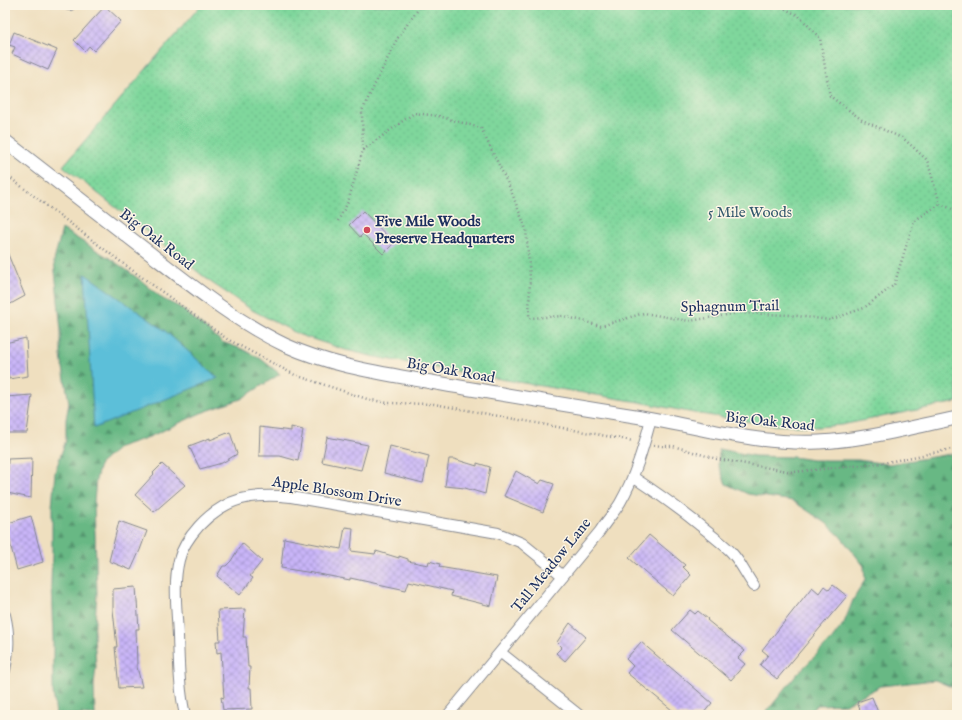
<svg xmlns="http://www.w3.org/2000/svg" width="962" height="720" font-family="'IM FELL English',serif">
<defs>
<pattern id="forest-firs" width="22" height="20" patternUnits="userSpaceOnUse"><rect width="22" height="20" fill="#67b884"/><path d="M5 1l3.5 6h-7zM16 11l3.5 6h-7z" fill="#54966f"/></pattern>
<pattern id="park-dots" width="8" height="8" patternUnits="userSpaceOnUse"><rect width="8" height="8" fill="#7fd79c"/><path d="M2 2h.1M6 6h.1" fill="none" stroke="#6db989" stroke-width="1.8" stroke-linecap="round"/></pattern>
<pattern id="building-cross-hatch" width="8" height="8" patternUnits="userSpaceOnUse"><rect width="8" height="8" fill="#c9b5f8"/><path d="M0 0l8 8M0 8l8-8" fill="none" stroke="#a294cc"/></pattern>
</defs>
<rect width="100%" height="100%" fill="#fcf5e5"/>
<filter id="ink" filterUnits="userSpaceOnUse"><feTurbulence type="fractalNoise" baseFrequency=".025" numOctaves="2"/><feDisplacementMap in="SourceGraphic" scale="8" xChannelSelector="R" yChannelSelector="G"/><feConvolveMatrix kernelMatrix="1 2 1 2 8 2 1 2 1" color-interpolation-filters="sRGB"/></filter>
<filter id="wash" filterUnits="userSpaceOnUse"><feTurbulence type="fractalNoise" baseFrequency=".012" numOctaves="4" result="noise"/><feDisplacementMap in="SourceGraphic" scale="16" xChannelSelector="R" yChannelSelector="G"/><feGaussianBlur stdDeviation="0.9" result="paint"/><feColorMatrix in="noise" values="0 0 0 0 0 0 0 0 0 0 0 0 0 0 0 0 0 1.4 0 .05"/><feComposite in="paint" operator="in"/></filter>
<g filter="url(#wash)">
<rect width="100%" height="100%" fill="#efdfbf"/>
<path fill="url(#forest-firs)" stroke="#417471" d="M 62,229 L 114,261 L 143,282 L 163,299 L 181,308 L 222,342 L 242,349 L 261,359 L 280,374 L 241,399 L 201,413 L 149,437 L 119,447 L 100,464 L 96,480 L 94,502 L 97,593 L 94,636 L 96,666 L 94,685 L 95,715 L 56,715 L 53,692 L 53,637 L 51,585 L 52,554 L 52,507 L 55,472 L 66,440 L 66,419 L 69,403 L 61,356 L 61,331 L 54,261 Z
M 719,449 L 755,456 L 793,457 L 813,460 L 858,460 L 889,464 L 957,453 L 957,691 L 954,688 L 935,680 L 881,686 L 845,704 L 817,705 L 807,715 L 764,715 L 798,673 L 832,639 L 844,623 L 853,600 L 865,580 L 864,566 L 840,536 L 826,523 L 793,501 L 748,494 L 726,484 L 718,464 Z"/>
<path fill="url(#park-dots)" stroke="#4d837d" d="M 201,5 L 957,5 L 957,402 L 841,425 L 817,427 L 771,425 L 694,413 L 639,402 L 529,384 L 375,357 L 346,350 L 300,335 L 252,310 L 212,283 L 63,166 Z"/>
<path fill="#5bbfd9" stroke="#3b779c" d="M 85,274 L 164,330 L 218,378 L 94,428 Z"/>
<g id="blocks">
<path fill="url(#building-cross-hatch)" d="M 105,6 L 121,21 L 94,51 L 89,46 L 85,51 L 74,40 Z
M 14,32 L 57,50 L 48,70 L 12,54 L 15,47 L 9,45 Z
M 363,211 L 394,243 L 383,254 L 363,234 L 360,237 L 349,225 Z
M 5,247 L 25,296 L 5,307 Z
M 26,338 L 28,376 L 9,379 L 5,357 L 5,343 Z
M 32,395 L 27,433 L 6,433 L 6,397 Z
M 260,427 L 291,431 L 291,427 L 303,430 L 298,461 L 280,456 L 259,456 Z
M 230,432 L 237,454 L 222,463 L 200,469 L 189,446 L 210,438 L 210,440 Z
M 327,437 L 368,445 L 361,470 L 322,462 Z
M 390,446 L 429,456 L 423,483 L 384,473 Z
M 32,458 L 31,498 L 7,493 L 8,459 Z
M 449,459 L 454,459 L 477,466 L 477,463 L 490,467 L 485,494 L 465,488 L 445,486 Z
M 162,464 L 185,485 L 154,512 L 135,495 L 154,474 L 153,473 Z
M 516,471 L 539,484 L 542,480 L 554,484 L 543,512 L 504,496 Z
M 31,516 L 43,562 L 17,570 L 5,524 Z
M 119,521 L 147,531 L 140,550 L 131,570 L 109,561 Z
M 345,527 L 353,528 L 351,551 L 375,554 L 376,551 L 399,558 L 399,556 L 408,559 L 408,561 L 428,565 L 429,561 L 440,564 L 439,567 L 497,577 L 491,606 L 451,596 L 452,591 L 409,581 L 406,590 L 350,578 L 350,580 L 319,574 L 281,568 L 284,538 L 341,549 Z
M 649,535 L 685,565 L 683,567 L 691,575 L 673,596 L 629,558 Z
M 242,543 L 262,561 L 250,576 L 253,578 L 240,595 L 217,576 L 223,566 L 226,566 L 231,561 Z
M 833,585 L 847,596 L 777,679 L 760,665 L 768,655 L 762,650 L 812,587 L 819,593 L 824,586 L 829,590 Z
M 136,587 L 139,629 L 136,629 L 137,667 L 142,687 L 119,688 L 115,647 L 117,647 L 113,610 L 113,589 Z
M 245,609 L 243,637 L 246,637 L 248,667 L 250,667 L 249,688 L 251,688 L 252,709 L 223,710 L 221,697 L 224,698 L 221,652 L 217,653 L 216,641 L 220,641 L 218,610 Z
M 690,610 L 695,614 L 698,611 L 708,619 L 707,620 L 745,651 L 738,658 L 745,664 L 731,680 L 672,630 Z
M 570,623 L 586,637 L 565,661 L 556,653 L 562,647 L 557,642 Z
M 641,642 L 712,703 L 702,715 L 678,715 L 627,673 L 633,666 L 626,659 Z
M 872,697 L 879,715 L 862,715 L 857,702 Z"/>
</g>
</g>
<g filter="url(#ink)">
<use href="#blocks" fill-opacity="0" stroke="#85878e" stroke-width="1"/>
<g fill="none" stroke-linecap="round" stroke-linejoin="round">
<defs>
<path id="minor" d="M 69,5 L 70,5
M 633,477 C 659,494 684,512 708,532 C 716,539 725,545 732,553 C 741,563 746,575 754,586
M 5,615 C 10,636 9,650 5,670
M 500,652 L 579,715
M 185,715 C 179,689 179,662 178,636 C 177,611 173,584 179,560 C 182,547 190,536 199,526 C 226,497 253,493 291,497 L 498,533 L 522,543 L 563,576
M 448,715 L 600,531 C 606,521 614,513 620,503 C 635,477 643,449 651,419"/>
<path id="tertiary" d="M 5,141 C 53,178 100,215 148,252 C 192,286 235,321 285,345 C 331,366 381,373 431,382 C 499,394 567,405 635,416 C 696,426 757,445 819,442 C 866,440 912,427 957,418"/>
</defs>
<use href="#minor" stroke="#85878e" stroke-width="12"/>
<use href="#tertiary" stroke="#85878e" stroke-width="15"/>
<path stroke="#85878e" stroke-width="2.5" stroke-dasharray="1 3" stroke-linecap="butt" d="M 778,5 L 799,16 L 820,38 L 830,96 L 862,120 L 904,139 L 927,160 L 940,204 L 957,211
M 363,150 L 414,113 L 438,116 L 481,128 L 509,186 L 526,229 L 530,277 L 529,318 L 564,316 L 601,326 L 644,313 L 689,321 L 739,313 L 789,315 L 830,320 L 864,308 L 894,285 L 914,221 L 940,204
M 5,174 L 121,262 L 227,339 L 295,375 L 367,399 L 388,403 L 434,404 L 633,441
M 338,221 L 348,202 L 363,150 L 362,111 L 397,39 L 419,8 L 433,5
M 654,445 L 662,446 L 673,446 L 717,459 L 793,472 L 883,463 L 957,448"/>
<use href="#minor" stroke="#fff" stroke-width="10"/>
<use href="#tertiary" stroke="#fff" stroke-width="13"/>
</g>
</g>
<circle fill="#d1495b" stroke="#fcf5e5" stroke-width="1.5" cx="367" cy="230" r="4"/>
<g text-anchor="middle" stroke-width="3" stroke-linejoin="round" paint-order="stroke">
<g font-size="15" fill="#34596e" stroke="#fcf5e5">
<text x="750" y="217">5 Mile Woods</text>
</g>
<g font-size="15" font-weight="bold" fill="#1b2f5e" stroke="#fcf5e5" text-anchor="start">
<text x="375" y="226">Five Mile Woods<tspan x="375" dy="17">Preserve Headquarters</tspan></text>
</g>
<g font-size="15" fill="#1b2f5e" stroke="#fcf5e5">
<text transform="translate(157 239) rotate(38)" y="5">Big Oak Road</text>
<text transform="translate(730 306) rotate(-1)" y="5">Sphagnum Trail</text>
<text transform="translate(451 370) rotate(10)" y="5">Big Oak Road</text>
<text transform="translate(770 421) rotate(6)" y="5">Big Oak Road</text>
<text transform="translate(337 491) rotate(9)" y="5">Apple Blossom Drive</text>
<text transform="translate(551 565) rotate(-51)" y="5">Tall Meadow Lane</text>
</g>
</g>
<rect width="962" height="720" fill="none" stroke="#fcf5e5" stroke-width="20"/>
</svg>
